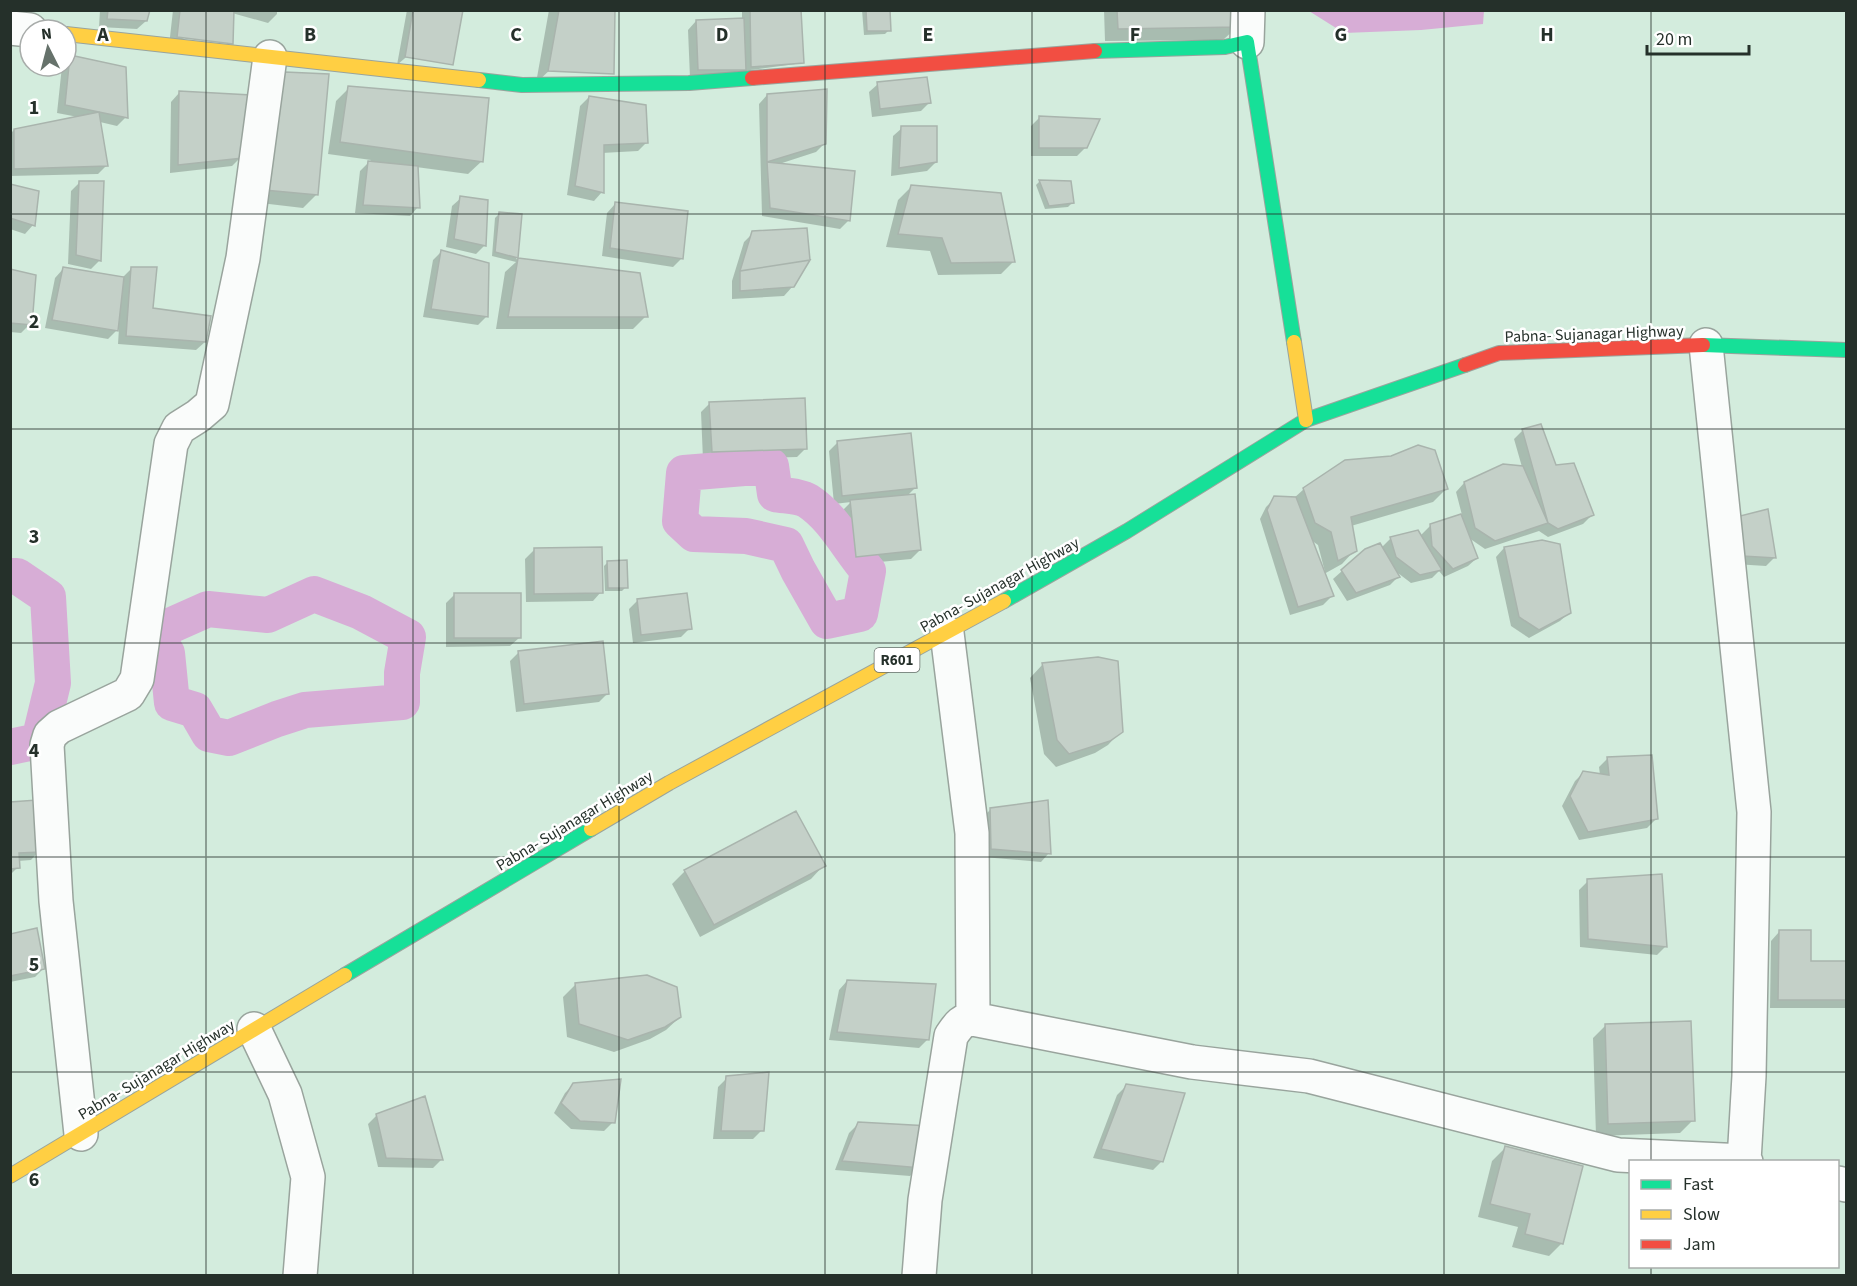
<svg xmlns="http://www.w3.org/2000/svg" width="1857" height="1286" font-family="'Source Sans 3',sans-serif">
<rect width="100%" height="100%" fill="#dfede4"/>
<path fill="#d3ecdd" fill-rule="evenodd" d="M 11,11 L 1846,11 L 1846,1275 L 11,1275 ZM 30,30 L 66,30 L 66,66 L 30,66 ZM 1630,1162 L 1838,1162 L 1838,1266 L 1630,1266 Z"/>
<path fill="#d7add6" d="M 1309,11 L 1484,11 L 1483,24 L 1421,30 L 1344,33 Z"/>
<path fill="#0003" fill-rule="evenodd" d="M 100,10 L 148,10 L 146,21 L 137,29 L 99,27 Z
M 173,10 L 277,10 L 277,14 L 268,23 L 232,13 L 169,46 Z
M 407,10 L 461,10 L 397,65 Z
M 549,10 L 614,10 L 536,83 Z
M 742,10 L 799,10 L 803,63 L 690,78 L 688,30 L 696,21 L 742,19 Z
M 862,10 L 888,10 L 889,30 L 885,34 L 864,35 Z
M 1104,10 L 1236,10 L 1237,27 L 1223,40 L 1105,41 Z
M 70,57 L 126,117 L 117,126 L 100,122 L 107,165 L 98,174 L 10,176 L 10,134 L 14,130 L 78,117 L 57,113 L 62,66 L 66,66 L 66,61 Z
M 286,73 L 316,195 L 303,208 L 252,202 L 272,87 Z
M 878,84 L 929,103 L 921,111 L 872,117 L 869,92 Z
M 349,88 L 482,161 L 468,174 L 416,167 L 418,207 L 410,216 L 355,213 L 360,171 L 371,160 L 328,154 L 336,101 Z
M 179,93 L 241,157 L 232,166 L 170,173 L 171,102 Z
M 767,95 L 825,143 L 816,152 L 776,165 L 849,220 L 840,229 L 762,216 L 759,104 Z
M 589,97 L 647,142 L 638,151 L 602,153 L 602,192 L 594,201 L 567,195 L 580,106 Z
M 1040,117 L 1086,147 L 1077,156 L 1031,156 L 1031,126 Z
M 902,128 L 936,162 L 927,171 L 891,176 L 893,136 Z
M 1040,181 L 1072,203 L 1068,207 L 1045,209 L 1036,185 Z
M 80,182 L 100,260 L 91,269 L 68,264 L 71,191 Z
M 10,186 L 33,225 L 25,234 L 10,229 Z
M 912,186 L 1014,261 L 1001,274 L 938,275 L 930,251 L 886,247 L 898,200 Z
M 461,198 L 485,245 L 476,254 L 446,247 L 452,206 Z
M 615,204 L 682,258 L 673,267 L 602,256 L 607,213 Z
M 499,214 L 520,215 L 516,259 L 639,274 L 646,316 L 633,329 L 496,329 L 505,272 L 516,262 L 492,256 L 495,218 Z
M 753,233 L 793,286 L 784,296 L 732,299 L 732,281 L 744,242 Z
M 441,252 L 487,316 L 478,325 L 423,317 L 433,260 Z
M 63,269 L 122,278 L 131,269 L 151,309 L 205,342 L 196,350 L 118,344 L 119,328 L 108,339 L 45,328 L 55,278 Z
M 10,271 L 30,324 L 21,333 L 10,332 Z
M 710,403 L 806,448 L 797,457 L 703,460 L 701,412 Z
M 1523,430 L 1555,467 L 1592,515 L 1583,524 L 1548,537 L 1539,531 L 1485,549 L 1469,538 L 1477,558 L 1468,566 L 1444,577 L 1439,571 L 1432,578 L 1411,583 L 1394,570 L 1398,577 L 1390,585 L 1347,601 L 1333,579 L 1342,571 L 1381,548 L 1391,538 L 1420,536 L 1431,525 L 1462,515 L 1456,492 L 1464,483 L 1522,467 L 1514,439 Z
M 838,442 L 915,488 L 907,496 L 920,550 L 911,559 L 848,565 L 842,511 L 851,502 L 834,504 L 829,451 Z
M 1392,458 L 1446,489 L 1433,502 L 1351,526 L 1355,550 L 1342,564 L 1324,574 L 1332,596 L 1323,605 L 1290,615 L 1260,519 L 1266,507 L 1275,498 L 1294,498 L 1304,489 ZM 1311,540 L 1318,545 L 1325,572 L 1323,573 Z
M 1741,518 L 1774,558 L 1766,566 L 1734,564 Z
M 1504,548 L 1569,613 L 1560,621 L 1529,638 L 1511,626 L 1496,557 Z
M 534,550 L 601,592 L 593,601 L 526,602 L 525,559 Z
M 608,562 L 626,587 L 622,591 L 605,591 L 604,566 Z
M 455,594 L 519,638 L 510,646 L 446,647 L 446,603 Z
M 638,600 L 690,628 L 681,637 L 633,643 L 629,609 Z
M 519,652 L 608,693 L 599,702 L 516,712 L 510,661 Z
M 1043,664 L 1121,731 L 1108,745 L 1095,753 L 1056,767 L 1044,754 L 1030,678 Z
M 1607,759 L 1656,819 L 1647,828 L 1579,840 L 1562,806 L 1575,781 L 1584,772 L 1600,775 L 1599,767 Z
M 10,803 L 39,851 L 31,860 L 18,861 L 18,867 L 10,875 Z
M 991,809 L 1049,853 L 1041,862 L 983,857 L 982,818 Z
M 824,865 L 811,879 L 700,937 L 672,884 L 685,871 Z
M 1588,881 L 1665,947 L 1657,955 L 1580,947 L 1579,890 Z
M 1779,932 L 1809,963 L 1846,963 L 1846,1008 L 1770,1008 L 1771,941 Z
M 10,936 L 44,968 L 35,977 L 10,982 Z
M 847,981 L 928,1039 L 919,1048 L 829,1040 L 839,990 Z
M 576,984 L 680,1017 L 666,1030 L 650,1039 L 614,1052 L 567,1037 L 563,997 Z
M 1606,1025 L 1693,1120 L 1680,1133 L 1596,1136 L 1593,1038 Z
M 727,1078 L 762,1130 L 753,1139 L 713,1139 L 718,1087 Z
M 574,1084 L 613,1122 L 604,1131 L 571,1129 L 554,1113 L 565,1093 Z
M 1126,1086 L 1162,1161 L 1153,1170 L 1093,1158 L 1117,1095 Z
M 377,1115 L 442,1159 L 433,1168 L 378,1167 L 368,1124 Z
M 858,1124 L 919,1168 L 910,1176 L 835,1170 L 849,1133 Z
M 1505,1148 L 1562,1243 L 1549,1256 L 1512,1247 L 1518,1227 L 1478,1217 L 1492,1161 Z"/>
<g fill="none" stroke-linecap="round" stroke-linejoin="round">
<path stroke="#d7add6" stroke-width="36" d="M 771,466 L 775,494 C 785,496 800,496 808,501 C 834,518 848,548 868,571 L 860,614 L 827,621 L 798,570 L 786,545 L 746,536 L 694,534 L 680,521 L 684,473 Z
M 10,576 L 17,576 L 48,597 L 53,683 L 39,741 L 10,747
M 314,594 L 361,612 L 408,637 L 402,673 L 402,702 L 305,710 L 277,719 L 229,738 L 209,734 L 195,710 L 172,703 L 167,653 L 154,633 L 208,609 L 268,615 Z"/>
</g>
<path fill="#c4d0c8" stroke="#a9b4ad" stroke-width="1.5" d="M 108,10 L 150,10 L 147,21 L 107,19 Z
M 180,10 L 234,10 L 233,44 L 177,37 Z
M 413,10 L 463,10 L 453,65 L 405,57 Z
M 559,10 L 615,10 L 614,74 L 548,71 Z
M 750,10 L 801,10 L 804,63 L 751,67 Z
M 866,10 L 890,10 L 891,31 L 867,31 Z
M 1117,10 L 1237,10 L 1238,27 L 1118,29 Z
M 744,18 L 746,70 L 698,70 L 696,20 Z
M 70,55 L 126,67 L 128,118 L 65,105 Z
M 285,72 L 329,74 L 318,195 L 264,190 Z
M 927,77 L 931,103 L 880,109 L 877,82 Z
M 348,86 L 489,98 L 483,162 L 340,142 Z
M 827,89 L 826,144 L 767,162 L 767,94 Z
M 179,91 L 251,95 L 243,158 L 178,165 Z
M 589,96 L 646,105 L 648,143 L 604,145 L 604,193 L 575,186 Z
M 99,112 L 108,166 L 14,169 L 14,129 Z
M 1039,116 L 1100,119 L 1087,148 L 1039,148 Z
M 901,126 L 937,126 L 937,162 L 899,168 Z
M 368,161 L 418,166 L 420,208 L 363,205 Z
M 767,162 L 855,171 L 850,221 L 770,208 Z
M 1039,180 L 1071,181 L 1074,203 L 1049,206 Z
M 79,181 L 104,181 L 101,261 L 76,255 Z
M 10,184 L 39,191 L 35,226 L 10,218 Z
M 911,185 L 1001,193 L 1015,262 L 951,263 L 942,238 L 898,234 Z
M 460,196 L 488,200 L 486,246 L 454,239 Z
M 615,202 L 688,211 L 683,259 L 610,248 Z
M 499,212 L 522,214 L 518,258 L 495,252 Z
M 807,228 L 810,260 L 740,271 L 752,231 Z
M 441,250 L 489,263 L 488,317 L 431,309 Z
M 518,258 L 640,273 L 648,317 L 508,317 Z
M 810,260 L 794,287 L 740,291 L 740,271 Z
M 63,267 L 124,277 L 118,331 L 52,320 Z
M 131,267 L 157,267 L 153,308 L 211,316 L 206,342 L 126,336 Z
M 10,269 L 36,275 L 32,325 L 10,323 Z
M 805,398 L 807,449 L 712,452 L 709,402 Z
M 1541,424 L 1556,465 L 1574,463 L 1594,515 L 1558,529 L 1548,523 L 1522,429 Z
M 911,433 L 917,488 L 842,496 L 837,441 Z
M 1418,445 L 1435,450 L 1448,489 L 1351,517 L 1357,551 L 1338,561 L 1331,532 L 1315,523 L 1303,488 L 1345,460 L 1391,456 Z
M 1503,464 L 1523,466 L 1548,523 L 1495,541 L 1475,528 L 1464,482 Z
M 915,494 L 921,550 L 856,557 L 850,500 Z
M 1274,496 L 1296,497 L 1334,596 L 1298,607 L 1267,510 Z
M 1768,509 L 1776,558 L 1742,556 L 1740,516 Z
M 1461,514 L 1478,558 L 1453,569 L 1432,546 L 1430,524 Z
M 1418,530 L 1442,570 L 1420,575 L 1396,557 L 1390,537 Z
M 1542,540 L 1560,544 L 1571,613 L 1539,630 L 1519,617 L 1504,547 Z
M 1380,543 L 1400,577 L 1356,593 L 1341,570 L 1365,549 Z
M 602,547 L 603,593 L 534,594 L 534,548 Z
M 627,560 L 628,588 L 608,588 L 607,561 Z
M 454,593 L 521,593 L 521,638 L 454,638 Z
M 687,593 L 692,629 L 641,635 L 637,599 Z
M 603,641 L 609,694 L 524,704 L 518,651 Z
M 1098,657 L 1118,661 L 1123,732 L 1110,741 L 1069,754 L 1057,740 L 1042,663 Z
M 1652,755 L 1658,819 L 1588,832 L 1570,796 L 1583,771 L 1609,775 L 1607,757 Z
M 37,800 L 41,852 L 19,853 L 20,868 L 10,869 L 10,802 Z
M 1048,800 L 1051,854 L 991,849 L 990,808 Z
M 796,811 L 826,866 L 714,925 L 684,870 Z
M 1662,874 L 1667,947 L 1588,939 L 1587,879 Z
M 37,928 L 45,969 L 10,976 L 10,934 Z
M 1779,930 L 1811,930 L 1811,961 L 1846,961 L 1846,1000 L 1778,1000 Z
M 647,975 L 677,987 L 681,1017 L 665,1027 L 628,1040 L 579,1024 L 575,983 Z
M 847,980 L 936,984 L 929,1040 L 837,1032 Z
M 1691,1021 L 1695,1121 L 1608,1124 L 1605,1024 Z
M 769,1072 L 764,1131 L 721,1131 L 726,1076 Z
M 621,1079 L 615,1123 L 580,1121 L 561,1103 L 573,1083 Z
M 1126,1084 L 1185,1093 L 1163,1162 L 1101,1149 Z
M 425,1096 L 443,1160 L 386,1158 L 376,1114 Z
M 858,1122 L 930,1126 L 921,1168 L 842,1161 Z
M 1505,1146 L 1583,1166 L 1563,1244 L 1525,1234 L 1530,1214 L 1490,1204 Z"/>
<g fill="none" stroke-linecap="round" stroke-linejoin="round">
<defs>
<path id="street" d="M 10,28 L 30,30
M 1247,42 L 1248,10
M 1706,345 L 1754,812 L 1749,1076 L 1744,1161 L 1746,1162
M 973,1019 L 1192,1062 L 1309,1076 L 1618,1155 L 1744,1161
M 254,1029 L 285,1094 L 308,1177 L 300,1276
M 81,1134 L 56,901 L 47,745 L 50,735 L 59,727 L 128,694 L 137,679 L 171,444 L 179,428 L 198,416 L 212,404 L 243,258 L 270,57
M 1838,1183 L 1846,1185
M 919,1276 L 925,1200 L 951,1036 C 958,1026 961,1020 973,1019 L 972,833 L 947,633"/>
<path id="fast" d="M 1095,51 L 1225,47 L 1247,42 L 1294,342
M 479,80 L 522,85 L 689,83 L 752,78
M 1703,345 L 1846,350
M 1004,601 L 1127,531 L 1306,420 L 1465,365
M 345,975 L 591,829"/>
<path id="slow" d="M 66,34 L 479,80
M 1294,342 L 1306,420
M 591,829 L 669,783 L 1004,601
M 10,1176 L 345,975"/>
<path id="jam" d="M 752,78 L 1095,51
M 1465,365 L 1499,353 L 1703,345"/>
</defs>
<use href="#street" stroke="#99a49d" stroke-width="36"/>
<use href="#fast" stroke="#99a49d" stroke-width="16"/>
<use href="#slow" stroke="#99a49d" stroke-width="16"/>
<use href="#jam" stroke="#99a49d" stroke-width="16"/>
<use href="#street" stroke="#fafcfb" stroke-width="33"/>
<use href="#fast" stroke="#16e098" stroke-width="14"/>
<use href="#slow" stroke="#ffcf43" stroke-width="14"/>
<use href="#jam" stroke="#f24e42" stroke-width="14"/>
</g>
<path fill="none" stroke="#25302a" stroke-width="1.5" stroke-opacity="0.55" d="M 206,10 L 206,1276M 413,10 L 413,1276M 619,10 L 619,1276M 825,10 L 825,1276M 1032,10 L 1032,1276M 1238,10 L 1238,1276M 1444,10 L 1444,1276M 1651,10 L 1651,1162M 10,214 L 1846,214M 10,429 L 1846,429M 10,643 L 1846,643M 10,857 L 1846,857M 10,1072 L 1846,1072M 1651,1266 L 1651,1276"/>
<g text-anchor="middle" stroke-width="5" stroke-linejoin="round" paint-order="stroke">
<rect fill="#fff" stroke="#666e6a" stroke-width="1.5" x="874.5" y="648" width="45" height="24" rx="4.5"/>
<g font-size="15" font-weight="bold" fill="#25302a">
<text x="897" y="665">R601</text>
</g>
<g font-size="16" fill="#25302a" stroke="#fff">
<text transform="translate(1594 333) rotate(-2)" y="6">Pabna- Sujanagar Highway</text>
<text transform="translate(999 584) rotate(-29)" y="6">Pabna- Sujanagar Highway</text>
<text transform="translate(574 820) rotate(-31)" y="6">Pabna- Sujanagar Highway</text>
<text transform="translate(156 1069) rotate(-31)" y="6">Pabna- Sujanagar Highway</text>
</g>
</g>
<g font-size="20" text-anchor="middle" font-weight="bold" fill="#25302a" stroke="#fff" stroke-width="5" stroke-linejoin="round" paint-order="stroke">
<text x="103" y="41">A</text>
<text x="310" y="41">B</text>
<text x="516" y="41">C</text>
<text x="722" y="41">D</text>
<text x="928" y="41">E</text>
<text x="1135" y="41">F</text>
<text x="1341" y="41">G</text>
<text x="1547" y="41">H</text>
<text x="34" y="114">1</text>
<text x="34" y="328">2</text>
<text x="34" y="543">3</text>
<text x="34" y="757">4</text>
<text x="34" y="971">5</text>
<text x="34" y="1186">6</text>
</g>
<rect width="1857" height="1286" fill="none" stroke="#25302a" stroke-width="24"/>
<rect x="1629" y="1160" width="210" height="108" fill="#ffffff" stroke="#a8acaa" stroke-width="1.5"/>
<rect x="1641" y="1180" width="30" height="9" fill="#16e098" stroke="#a8acaa" stroke-width="1.5"/>
<text x="1683" y="1190" font-size="18" fill="#25302a">Fast</text>
<rect x="1641" y="1210" width="30" height="9" fill="#ffcf43" stroke="#a8acaa" stroke-width="1.5"/>
<text x="1683" y="1220" font-size="18" fill="#25302a">Slow</text>
<rect x="1641" y="1240" width="30" height="9" fill="#f24e42" stroke="#a8acaa" stroke-width="1.5"/>
<text x="1683" y="1250" font-size="18" fill="#25302a">Jam</text>
<g transform="translate(48 48) rotate(354)"><circle r="28" fill="#ffffff" stroke="#a8acaa" stroke-width="1.5"/>
<path d="M0-4.5L10 22L0 15L-10 22Z" fill="#66726b"/>
<text y="-9" font-size="16" font-weight="bold" text-anchor="middle" fill="#25302a">N</text>
</g>
<path d="M1647 45v9h102v-9" fill="none" stroke="#25302a" stroke-width="3"/>
<text x="1656" y="45" font-size="18" fill="#25302a" stroke="#ffffff" stroke-width="4.5" paint-order="stroke">20 m</text>
</svg>
